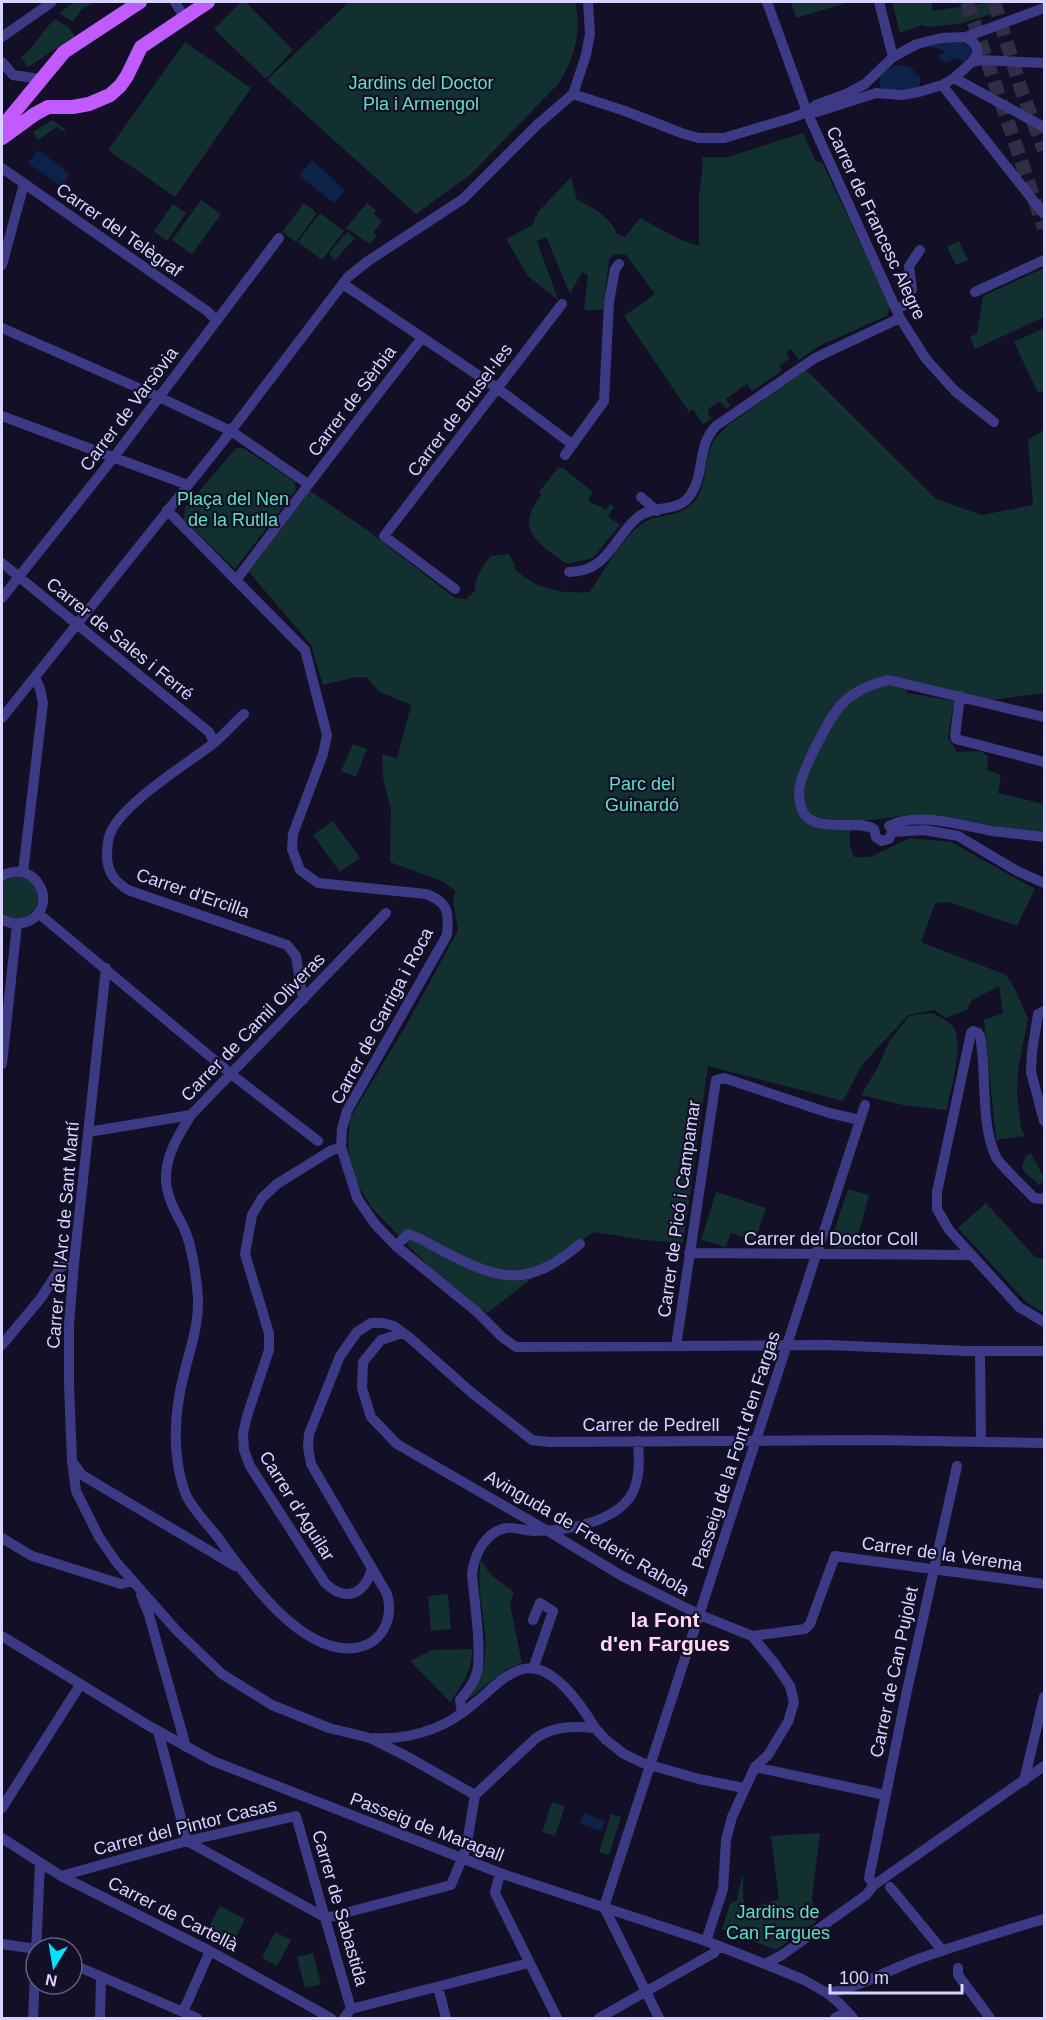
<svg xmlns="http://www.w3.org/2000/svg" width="1046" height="2020" font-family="Arial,sans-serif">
<rect width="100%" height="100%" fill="#130f26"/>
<path fill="#12302f" d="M 75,2 L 95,2 L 81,10 L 73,22 L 59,13 Z
M 241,2 L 246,2 L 293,50 L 266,79 L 214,29 Z
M 349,2 L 575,2 C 582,32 575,56 559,83 L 470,175 L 416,214 L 267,80 Z
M 791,2 L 842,2 L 843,4 L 796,18 Z
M 892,2 L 932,2 L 933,11 L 991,2 L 995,13 L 959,24 L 926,27 L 922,25 L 900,33 Z
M 55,19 L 68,27 L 75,36 L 28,67 L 21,57 C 35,48 42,30 55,19 Z
M 185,42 L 251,88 L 175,197 L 108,150 Z
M 52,120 L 65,129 L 65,132 L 57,127 L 38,140 L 33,132 Z
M 803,133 L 816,162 L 822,162 L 890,306 L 887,316 L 819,346 L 799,360 L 791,349 L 786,353 L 790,358 L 779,366 L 782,371 L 752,391 L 747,384 L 726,399 L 730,406 L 726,409 L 722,403 L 719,402 L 708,409 L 708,413 L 712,419 L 703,424 L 693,409 L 689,412 L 624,316 L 655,294 L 626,255 L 614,254 L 609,260 L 603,310 L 584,310 L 588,275 L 582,272 L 570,294 L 546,237 L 537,241 L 558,300 L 528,276 L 506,239 L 533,225 L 535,217 L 538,217 L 537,213 L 571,177 L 577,200 C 593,208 610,216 617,234 L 625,237 L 640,218 L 679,239 L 699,246 L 699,194 L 703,164 L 701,157 L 728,157 Z
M 201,200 L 221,214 L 192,254 L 172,240 Z
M 304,203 L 317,213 L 296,242 L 282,232 Z
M 367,203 L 376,211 L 374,214 L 382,221 L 373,233 L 377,236 L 370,244 L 346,228 Z
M 173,204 L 186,213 L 167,241 L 154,231 Z
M 320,213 L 344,231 L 322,260 L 298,242 Z
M 347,232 L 355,238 L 334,261 L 329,253 Z
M 959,241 L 968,260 L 956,265 L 947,247 Z
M 1044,268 L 1044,317 L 975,349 L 970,337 L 977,334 L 983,296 Z
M 1044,328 L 1044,390 L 1038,393 L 1014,342 Z
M 806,370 L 936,499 L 982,515 L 1033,505 L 1028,440 L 1044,430 L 1044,693 L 992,700 L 909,683 L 907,693 L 954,701 L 948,737 L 957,752 L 981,751 L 988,756 L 987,770 L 1001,775 L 998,793 L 1044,804 L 1044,832 L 1004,828 L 960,819 L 911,815 L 854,822 C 847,836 849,843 854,857 L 870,857 L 910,838 L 951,842 L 1035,889 L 1017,926 L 949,902 L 935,903 L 921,942 L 1006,975 L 1015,989 L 1028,1019 L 1018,1069 L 1017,1093 L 1021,1128 L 1025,1136 L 996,1140 L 984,1020 L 1003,1013 L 999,986 L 971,1001 L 967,1010 L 946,1018 L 934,1010 L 908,1015 L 862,1065 L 843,1101 L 708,1066 L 683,1243 L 645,1240 L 593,1232 L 487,1313 L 426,1264 L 372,1208 L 355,1181 L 348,1148 L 350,1118 L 408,1022 L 458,930 L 453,900 L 455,891 L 444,882 L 390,862 L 391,810 L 383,777 L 382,754 L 397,758 L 411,705 L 380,692 L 366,677 L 356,677 L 323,685 L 311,645 L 249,572 L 310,491 L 370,532 L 455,598 L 466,599 L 475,591 C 475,577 482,567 491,556 L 509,554 L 515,565 L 514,568 C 535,589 560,594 590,592 C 602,573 625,534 643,523 C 658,513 680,518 693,503 C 707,488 703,466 711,447 C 715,437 723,430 731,423 Z
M 236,448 L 243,448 L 294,481 L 296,490 L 235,569 L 184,520 L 185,508 Z
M 558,468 L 563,468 L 593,492 L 588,500 C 592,504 599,505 606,510 L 610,504 L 614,507 L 608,516 L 620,525 L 593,558 L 567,564 C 539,544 513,531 541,495 L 539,492 Z
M 353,744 L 367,749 L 356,777 L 341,771 Z
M 333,821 L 360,858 L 340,872 L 313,835 Z
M 14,876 C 62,882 28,939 2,912 L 2,883 Z
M 931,1013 C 938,1016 947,1020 952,1025 C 966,1040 950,1090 947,1110 L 903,1105 L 861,1095 L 878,1067 L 890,1040 L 909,1016 Z
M 1031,1153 L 1044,1178 L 1040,1185 L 1025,1173 L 1022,1167 L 1026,1156 Z
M 848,1189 L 869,1195 L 855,1247 L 835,1248 L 831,1241 Z
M 716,1192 L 766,1208 L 755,1241 L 731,1233 L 726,1247 L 701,1240 Z
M 986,1203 L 1035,1257 L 1044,1259 L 1044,1313 L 1027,1303 L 958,1228 Z
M 481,1560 L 490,1574 L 514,1592 L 510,1605 L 522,1663 L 507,1669 L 466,1701 C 473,1692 479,1683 482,1672 C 493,1636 474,1597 481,1560 Z
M 448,1594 L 451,1629 L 431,1631 L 428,1596 Z
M 472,1649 C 473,1669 462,1686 450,1702 L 410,1661 L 432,1650 Z
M 552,1802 L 565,1806 L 555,1836 L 542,1832 Z
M 611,1814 L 621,1817 L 609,1855 L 599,1852 Z
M 820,1833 L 812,1898 L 816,1922 L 776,1950 L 722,1929 L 730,1904 L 737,1900 L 743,1872 L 743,1898 L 747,1914 L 758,1912 L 757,1906 L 779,1899 L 771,1836 Z
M 220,1906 L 245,1919 L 232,1945 L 221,1936 L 206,1932 Z
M 275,1932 L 291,1940 L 277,1966 L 262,1958 Z
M 313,1953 L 321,1984 L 305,1988 L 297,1957 Z"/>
<path fill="#0c2248" d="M 962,42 L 971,46 C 973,54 969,57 964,62 L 958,58 L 945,63 L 938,56 L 944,53 L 943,50 L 928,46 L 941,43 Z
M 899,65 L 910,67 L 920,77 L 920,87 L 900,90 L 882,89 C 873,76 888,67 899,65 Z
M 38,150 L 70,174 L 61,187 L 28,163 Z
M 312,160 L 345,190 L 334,203 L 299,176 Z
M 584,1813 L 605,1821 L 602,1831 L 580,1824 Z"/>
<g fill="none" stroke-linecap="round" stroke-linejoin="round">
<path stroke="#312d47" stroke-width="14" stroke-dasharray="14 7" stroke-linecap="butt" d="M 967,2 L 1044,228
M 994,2 L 1022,92 L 1044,150"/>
<path stroke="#3d3a85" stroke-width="10" d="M 175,2 L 184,17
M 767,2 L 807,112 L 900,318 L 926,359 L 955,391 L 994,422
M 879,2 L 893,57
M 2,37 L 52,2
M 966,37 L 1044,8
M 2,62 L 13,75 L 40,79
M 972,62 L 981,60 L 1044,63
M 954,78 L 1044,127
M 942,85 L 1044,214
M 573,94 L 625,111 L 684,134 L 699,138 L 724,138 L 791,118 L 807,112 L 816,105 L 846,94 L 865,84 L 893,57 L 917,44 L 941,38 L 966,37 L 973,42 L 977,47 L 977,54 L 972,62 L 954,78 L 942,85 L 919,92 L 902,95 L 876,93 L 817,112 L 807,112
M 2,168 L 207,311 L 217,321
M 2,265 L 24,184
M 343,284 L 497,388 L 573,445
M 975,292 L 1044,260
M 903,306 L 912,289 L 909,266 L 920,250
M 2,328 L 159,397 L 231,431 L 308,484
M 2,416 L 188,485
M 565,455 L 604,401 L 609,302 L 615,269 L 619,264
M 641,497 L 657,511
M 167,510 L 305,650 L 327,735 L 323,754 L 293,834 L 292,849 L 300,870 L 318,883 L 426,894 C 449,902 449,914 447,935 L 347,1111 L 342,1129 L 341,1147 L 357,1198 L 375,1224 L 396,1246 L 476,1311 L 502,1337 L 516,1347 L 828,1345 L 967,1351 L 1044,1351
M 2,563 L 209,732 L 214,743
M 569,572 C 608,572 613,538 638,517 C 654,504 679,514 691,494 C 705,473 697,445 716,426 L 815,358 L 900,318
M 237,579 C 298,498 359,417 422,338
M 455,589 L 384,536 L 562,304
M 2,598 L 114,457 L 279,238
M 960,696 L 955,736 L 956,739 L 1044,762
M 244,714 C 234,723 225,734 214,743 C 187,764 121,804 110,834 C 107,842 107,849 107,857 C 108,874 115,881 128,890 L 287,945 L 296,956 L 303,1000
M 2,718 L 221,444 L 348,277 L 368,261 L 463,199 L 538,124 L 573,94 L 586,55 L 590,34 L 588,2
M 889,826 C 917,811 963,826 992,831 C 1010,833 1027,835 1044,837
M 874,829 C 856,819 818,833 804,814 C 801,809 799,799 799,792 C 799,775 829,718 841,705 C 854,691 871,684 889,680 L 1044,717
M 874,829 L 876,837 L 882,841 L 889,839 L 892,832
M 892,832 L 925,830 L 958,836 L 1017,871 L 1044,883
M 23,872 L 43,703 L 40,689 L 35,677
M 2,876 C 35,858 60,904 29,921 C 19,925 10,924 2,919
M 38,913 L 231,1074 L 318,1141
M 386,913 L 191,1115 C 175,1140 158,1168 170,1199 C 174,1212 183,1223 187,1236 C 193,1253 197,1281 198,1299 C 199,1325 190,1349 184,1374 C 178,1397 175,1423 176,1446 C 177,1462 180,1480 186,1495 C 193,1509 206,1523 216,1535 C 244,1574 300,1655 355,1648 C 382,1644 394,1619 387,1594 L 311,1464 L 308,1447 L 309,1434 L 340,1356 L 357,1332 L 371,1323 L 383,1323 L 394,1326 L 410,1338 L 472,1393 L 532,1440 L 550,1442 L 871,1440 L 1044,1443
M 106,968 L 74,1263 L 69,1325 L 69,1384 L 72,1461 L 76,1491 L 99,1537 L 117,1563 L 177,1631 L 222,1674 L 272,1705 L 329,1728 L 370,1738 L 408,1757 L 475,1795
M 1044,1011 L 1038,1014 L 1032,1052 L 1031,1072 L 1044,1121
M 2,1064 L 17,924
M 88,1132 L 191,1115
M 341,1147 L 330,1151 L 277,1184 L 262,1198 L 252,1215 L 245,1254 L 269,1333 L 269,1350 L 247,1416 L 243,1434 L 244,1450 L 250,1466 L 325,1583 C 346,1603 365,1594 372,1568
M 1044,1198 L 1042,1199 L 1034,1198 C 1026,1189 1001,1166 996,1157 C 980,1125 987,1071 980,1036 L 978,1033 L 973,1031 L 971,1033 L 937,1192 L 937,1209 L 949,1230 L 1019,1307 L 1044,1322
M 396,1246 L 408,1234 C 421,1238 433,1246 445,1252 C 501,1281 528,1288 580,1244
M 689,1253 L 972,1255
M 403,1333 L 381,1340 L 363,1362 L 362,1388 L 371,1417 L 397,1444 L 546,1530 L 622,1576 L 700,1615 L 752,1636 L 775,1664 L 790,1686 L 794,1702 L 788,1722 L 768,1755 L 755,1767 L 732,1817 L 726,1840 L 723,1889 L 706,1941
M 2,1345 L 41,1298 L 60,1268 L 68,1263 L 74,1263
M 676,1346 L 716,1080 L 724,1078 L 829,1113 L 860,1120
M 980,1351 L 981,1442
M 74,1464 L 82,1475 L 235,1566
M 2,1538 L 32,1556 L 121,1584 L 132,1581
M 141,1595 L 149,1615 L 186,1747
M 533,1620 L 540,1603 L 553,1611 L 533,1669
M 2,1636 L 149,1726 L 213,1761 L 500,1873 L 706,1941 L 765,1964 L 802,1979 L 827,1993 L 839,2003 L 853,2018
M 752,1636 L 805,1629 L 810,1624 L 835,1556 L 1044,1584
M 462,1713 L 460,1700 C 466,1693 475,1682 477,1672 C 482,1649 474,1599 472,1574 C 474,1555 485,1532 506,1528 C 515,1527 525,1531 534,1531 C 566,1531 623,1522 635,1487 C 640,1472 639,1457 638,1441
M 158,1731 L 187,1841 L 326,1918 L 451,1885 L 466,1849 L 475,1795 L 536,1738 C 554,1726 573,1726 595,1728 L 606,1740 L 624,1754 L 643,1763 L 699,1779 L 744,1788
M 375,1738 C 413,1740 448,1727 476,1702 C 490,1691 503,1675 520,1670 C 551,1659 582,1706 595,1728
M 755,1767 L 885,1795
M 1024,1781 L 1044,1697
M 2,1808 L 80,1685
M 296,1816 L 351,2009
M 2,1838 L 61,1876 L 210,1951 L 331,2018
M 500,1873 L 495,1893 L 557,2018
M 61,1876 L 187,1841 L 296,1816
M 874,1885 L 869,1878 L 906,1695 L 957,1466
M 890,1887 L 942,1950
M 604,1907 L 865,1105
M 604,1907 L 659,2018
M 2,1944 L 36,1949
M 72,1964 L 197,2018
M 765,1964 L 782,1955 L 866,1895 L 874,1885 L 1044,1766
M 958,1968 L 958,1975 L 990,2018
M 438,1987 L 446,2018
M 827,1993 C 857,1988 885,1972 913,1961 C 956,1945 1000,1932 1044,1919
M 183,2012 L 210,1951
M 33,2018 L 40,1864
M 100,2018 L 101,1977
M 344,2018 L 351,2009 L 529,1963
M 599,2018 L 714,1953 L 718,1946
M 835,2018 L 847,2011"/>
<path stroke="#c25bff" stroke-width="14" d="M 2,127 L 64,52 L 140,2
M 2,138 L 35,114 L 48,107 L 73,107 L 89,104 L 110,95 L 120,86 L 127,76 L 141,47 L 208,2"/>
</g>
<g text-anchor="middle" stroke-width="4.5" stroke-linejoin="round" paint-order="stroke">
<g font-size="18" fill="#5fe0c0" stroke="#130f26">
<text x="421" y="89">Jardins del Doctor<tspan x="421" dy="21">Pla i Armengol</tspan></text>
<text x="233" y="505">Plaça del Nen<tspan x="233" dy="21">de la Rutlla</tspan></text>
<text x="642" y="790">Parc del<tspan x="642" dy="21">Guinardó</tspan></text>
<text x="778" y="1918">Jardins de<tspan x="778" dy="21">Can Fargues</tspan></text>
</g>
<g font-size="18" fill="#d9d4ff" stroke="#130f26">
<text transform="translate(876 223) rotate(65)" y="6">Carrer de Francesc Alegre</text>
<text transform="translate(119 230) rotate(35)" y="6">Carrer del Telègraf</text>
<text transform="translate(352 401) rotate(-53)" y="6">Carrer de Sèrbia</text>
<text transform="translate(129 409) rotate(-53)" y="6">Carrer de Varsòvia</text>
<text transform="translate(460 410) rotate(-53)" y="6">Carrer de Brusel·les</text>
<text transform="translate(120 639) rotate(39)" y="6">Carrer de Sales i Ferré</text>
<text transform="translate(193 893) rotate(19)" y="6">Carrer d'Ercilla</text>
<text transform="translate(382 1016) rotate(-62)" y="6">Carrer de Garriga i Roca</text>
<text transform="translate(253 1027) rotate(-46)" y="6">Carrer de Camil Oliveras</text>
<text transform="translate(679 1209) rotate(-82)" y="6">Carrer de Picó i Campamar</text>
<text transform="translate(63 1235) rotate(-85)" y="6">Carrer de l'Arc de Sant Martí</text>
<text x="831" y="1245">Carrer del Doctor Coll</text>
<text x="651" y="1431">Carrer de Pedrell</text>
<text transform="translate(736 1450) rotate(-72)" y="6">Passeig de la Font d'en Fargas</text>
<text transform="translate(297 1506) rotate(58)" y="6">Carrer d'Aguilar</text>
<text transform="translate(587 1533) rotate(30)" y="6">Avinguda de Frederic Rahola</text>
<text transform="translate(942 1554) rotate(8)" y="6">Carrer de la Verema</text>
<text transform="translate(894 1672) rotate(-78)" y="6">Carrer de Can Pujolet</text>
<text transform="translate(185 1827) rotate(-14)" y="6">Carrer del Pintor Casas</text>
<text transform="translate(427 1827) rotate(21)" y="6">Passeig de Maragall</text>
<text transform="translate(340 1908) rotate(74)" y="6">Carrer de Sabastida</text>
<text transform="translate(173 1914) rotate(27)" y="6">Carrer de Cartellà</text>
</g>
<g font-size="21" font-weight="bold" fill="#ffd6f0" stroke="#130f26">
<text x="665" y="1627">la Font<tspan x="665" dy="24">d'en Fargues</tspan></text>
</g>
</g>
<rect width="1046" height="2020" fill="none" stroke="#d9d4ff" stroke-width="6"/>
<g transform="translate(54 1966) rotate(191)"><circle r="28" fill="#130f26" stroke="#625e7d" stroke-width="1.5"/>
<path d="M0-4.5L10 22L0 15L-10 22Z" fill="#00e5ff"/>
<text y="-9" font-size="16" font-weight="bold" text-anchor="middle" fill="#d9d4ff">N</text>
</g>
<path d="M830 1984v9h132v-9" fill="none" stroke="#d9d4ff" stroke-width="3"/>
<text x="839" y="1984" font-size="18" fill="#d9d4ff" stroke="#130f26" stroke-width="4.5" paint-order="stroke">100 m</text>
</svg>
